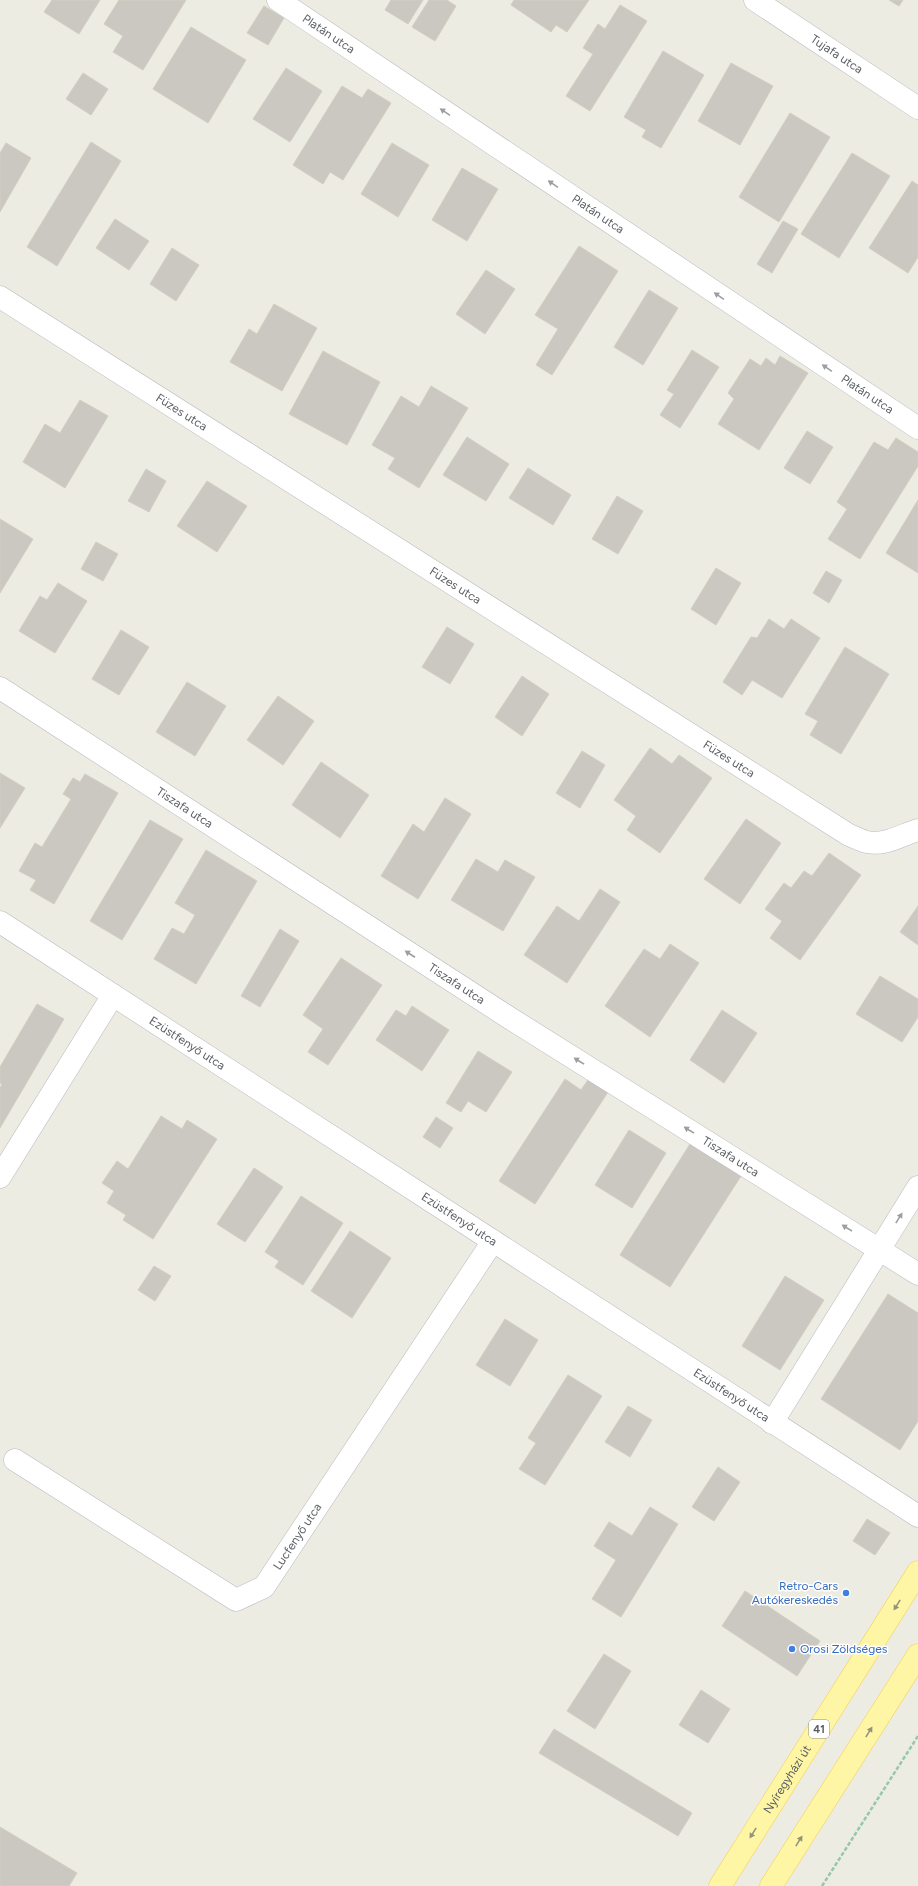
<svg xmlns="http://www.w3.org/2000/svg" width="918" height="1886" font-family="Figtree,sans-serif">
<rect width="100%" height="100%" fill="#edece2"/>
<path fill="#cac8c1" stroke="#d2cec0" d="M 52,0 L 100,0 L 79,34 L 44,12 Z
M 119,0 L 186,0 L 143,70 L 113,52 L 123,36 L 104,24 Z
M 391,0 L 423,0 L 408,24 L 385,10 Z
M 429,0 L 447,0 L 456,6 L 435,41 L 412,27 Z
M 514,0 L 589,0 L 567,32 L 556,25 L 551,32 L 511,5 Z
M 889,0 L 903,0 L 899,6 Z
M 620,5 L 647,21 L 590,111 L 566,96 L 593,54 L 583,48 L 598,24 L 605,29 Z
M 264,6 L 284,18 L 268,45 L 247,33 Z
M 191,27 L 246,60 L 208,123 L 153,89 Z
M 663,51 L 704,75 L 661,148 L 642,137 L 646,130 L 624,117 Z
M 731,63 L 773,86 L 740,145 L 698,121 Z
M 286,68 L 322,91 L 290,142 L 253,119 Z
M 83,73 L 108,89 L 91,115 L 66,99 Z
M 342,86 L 362,98 L 368,89 L 391,103 L 343,180 L 330,172 L 323,184 L 293,165 Z
M 790,113 L 830,137 L 779,222 L 739,197 Z
M 91,142 L 121,161 L 57,266 L 27,247 Z
M 6,143 L 31,158 L 0,212 L 0,153 Z
M 392,143 L 429,165 L 398,217 L 361,194 Z
M 852,153 L 890,176 L 839,258 L 801,234 Z
M 462,168 L 498,189 L 467,241 L 432,220 Z
M 912,181 L 918,185 L 918,257 L 908,273 L 869,248 Z
M 115,219 L 149,241 L 129,270 L 96,248 Z
M 783,221 L 798,229 L 772,273 L 757,264 Z
M 579,246 L 618,271 L 552,375 L 536,365 L 558,329 L 535,315 Z
M 172,248 L 199,265 L 176,301 L 150,284 Z
M 486,270 L 515,289 L 485,334 L 456,314 Z
M 649,290 L 678,308 L 643,365 L 614,347 Z
M 274,304 L 317,328 L 282,391 L 230,362 L 249,329 L 257,334 Z
M 692,350 L 719,367 L 680,428 L 660,415 L 674,394 L 667,390 Z
M 323,351 L 380,382 L 347,445 L 289,414 Z
M 780,356 L 808,373 L 759,450 L 718,424 L 734,399 L 728,393 L 750,359 L 761,366 L 766,358 L 775,365 Z
M 431,386 L 468,408 L 419,488 L 388,469 L 395,458 L 372,445 L 401,396 L 419,407 Z
M 80,400 L 108,416 L 65,488 L 23,462 L 45,424 L 60,433 Z
M 807,431 L 833,447 L 810,484 L 784,468 Z
M 467,437 L 509,464 L 486,501 L 443,475 Z
M 896,438 L 918,452 L 918,466 L 860,559 L 828,539 L 847,509 L 837,502 L 874,442 L 888,450 Z
M 528,468 L 571,495 L 553,525 L 509,498 Z
M 146,469 L 166,481 L 149,512 L 128,501 Z
M 207,481 L 247,506 L 217,552 L 177,526 Z
M 617,496 L 643,511 L 618,554 L 592,539 Z
M 918,500 L 918,573 L 886,553 Z
M 0,519 L 33,539 L 0,593 Z
M 96,542 L 118,554 L 103,581 L 81,569 Z
M 716,568 L 741,583 L 716,625 L 691,609 Z
M 826,571 L 842,580 L 829,603 L 813,593 Z
M 58,583 L 87,601 L 55,653 L 19,631 L 40,596 L 47,600 Z
M 769,619 L 784,629 L 791,619 L 820,638 L 782,698 L 752,680 L 742,695 L 723,682 L 751,637 L 757,638 Z
M 447,627 L 474,644 L 450,684 L 422,667 Z
M 121,630 L 149,647 L 119,695 L 92,679 Z
M 845,647 L 889,674 L 841,754 L 810,735 L 818,721 L 805,714 Z
M 522,676 L 549,694 L 522,736 L 495,717 Z
M 187,682 L 226,706 L 195,756 L 156,732 Z
M 278,696 L 314,721 L 283,765 L 247,740 Z
M 650,748 L 672,764 L 679,755 L 712,778 L 660,853 L 627,830 L 636,816 L 614,800 Z
M 582,751 L 605,765 L 580,808 L 556,793 Z
M 321,762 L 369,795 L 340,838 L 292,805 Z
M 0,773 L 25,788 L 0,828 Z
M 85,774 L 118,793 L 54,904 L 30,890 L 36,880 L 19,871 L 35,843 L 42,847 L 71,799 L 63,794 L 73,778 L 80,782 Z
M 445,798 L 471,814 L 418,899 L 381,876 L 413,824 L 424,832 Z
M 746,819 L 781,843 L 740,904 L 704,879 Z
M 150,820 L 183,839 L 122,940 L 90,921 Z
M 206,850 L 257,881 L 196,984 L 154,959 L 172,928 L 184,934 L 195,915 L 175,903 Z
M 829,853 L 861,875 L 800,960 L 770,938 L 782,921 L 765,909 L 784,883 L 791,888 L 804,871 L 812,876 Z
M 476,859 L 498,872 L 505,860 L 535,877 L 503,931 L 451,900 Z
M 600,889 L 620,902 L 567,983 L 524,955 L 557,906 L 579,921 Z
M 918,906 L 918,945 L 900,932 Z
M 280,929 L 299,941 L 260,1007 L 241,996 Z
M 670,944 L 699,963 L 650,1037 L 605,1006 L 644,949 L 660,959 Z
M 341,958 L 382,985 L 328,1065 L 308,1052 L 323,1029 L 303,1015 Z
M 880,976 L 918,999 L 918,1017 L 902,1042 L 856,1014 Z
M 37,1004 L 64,1019 L 0,1128 L 0,1088 L 2,1084 L 0,1083 L 0,1067 Z
M 412,1006 L 449,1030 L 422,1071 L 376,1040 L 396,1010 L 406,1016 Z
M 722,1010 L 757,1033 L 724,1083 L 690,1060 Z
M 478,1051 L 512,1072 L 486,1112 L 468,1101 L 461,1112 L 446,1103 Z
M 590,1077 L 610,1089 L 535,1204 L 499,1181 L 565,1079 L 581,1090 Z
M 161,1116 L 182,1129 L 187,1120 L 217,1139 L 153,1239 L 123,1220 L 126,1215 L 107,1203 L 114,1191 L 102,1183 L 117,1161 L 128,1169 Z
M 436,1117 L 453,1128 L 440,1148 L 423,1137 Z
M 629,1130 L 666,1153 L 632,1208 L 595,1185 Z
M 690,1144 L 741,1176 L 670,1287 L 620,1255 Z
M 254,1168 L 283,1187 L 245,1242 L 217,1224 Z
M 301,1196 L 343,1223 L 303,1285 L 275,1267 L 279,1261 L 265,1252 Z
M 350,1231 L 391,1258 L 352,1318 L 311,1291 Z
M 154,1266 L 171,1276 L 155,1301 L 138,1290 Z
M 785,1276 L 824,1300 L 780,1370 L 742,1346 Z
M 888,1294 L 918,1313 L 918,1421 L 900,1450 L 821,1399 Z
M 505,1319 L 538,1340 L 510,1386 L 476,1365 Z
M 568,1375 L 602,1396 L 545,1485 L 519,1469 L 536,1443 L 528,1438 Z
M 628,1406 L 652,1420 L 630,1457 L 605,1442 Z
M 718,1467 L 740,1482 L 714,1521 L 692,1507 Z
M 650,1507 L 678,1524 L 621,1617 L 592,1599 L 616,1560 L 594,1546 L 609,1522 L 632,1536 Z
M 867,1519 L 890,1533 L 875,1555 L 853,1541 Z
M 745,1591 L 820,1641 L 797,1676 L 722,1626 Z
M 604,1654 L 631,1671 L 595,1729 L 567,1711 Z
M 701,1690 L 730,1709 L 708,1743 L 679,1725 Z
M 554,1729 L 692,1813 L 678,1836 L 539,1753 Z
M 0,1827 L 77,1873 L 69,1886 L 0,1886 Z"/>
<g fill="none" stroke-linecap="round" stroke-linejoin="round">
<defs>
<g id="minor">
<path id="s1" d="M 278,0 L 918,428"/>
<path id="s2" d="M 755,0 L 918,108"/>
<path id="s3" d="M 0,297 L 849,835 C 855,837 861,841 867,842 C 885,846 901,835 918,830"/>
<path id="s4" d="M 0,688 L 508,1017 L 918,1274"/>
<path id="s5" d="M 0,922 L 918,1516"/>
<path d="M 0,1177 L 113,995"/>
<path d="M 772,1423 L 918,1187"/>
<path id="s6" d="M 15,1460 L 236,1600 L 264,1587 L 493,1241"/>
</g>
<g id="major">
<path id="s7" d="M 720,1886 L 918,1572"/>
<path d="M 771,1886 L 918,1655"/>
</g>
</defs>
<use href="#minor" stroke="#b7b9bf" stroke-width="23"/>
<use href="#major" stroke="#f3d155" stroke-width="23"/>
<path stroke="#96c7a7" stroke-width="2.5" stroke-dasharray="4 2" stroke-linecap="butt" d="M 822,1886 L 918,1736"/>
<use href="#minor" stroke="#fff" stroke-width="22"/>
<use href="#major" stroke="#fff6a5" stroke-width="22"/>
</g>
<defs><path id="oneway-solid" d="M-6-.8H1V-3.2L6.5 0L1 3.2V.8H-6Z"/></defs>
<g fill="#9c9ea1">
<use href="#oneway-solid" transform="translate(445 112) rotate(-146)"/>
<use href="#oneway-solid" transform="translate(553 184) rotate(-146)"/>
<use href="#oneway-solid" transform="translate(719 296) rotate(-146)"/>
<use href="#oneway-solid" transform="translate(827 368) rotate(-146)"/>
<use href="#oneway-solid" transform="translate(410 954) rotate(-147)"/>
<use href="#oneway-solid" transform="translate(579 1061) rotate(-148)"/>
<use href="#oneway-solid" transform="translate(689 1130) rotate(-148)"/>
<use href="#oneway-solid" transform="translate(899 1218) rotate(-58)"/>
<use href="#oneway-solid" transform="translate(847 1228) rotate(-148)"/>
</g>
<g fill="#94937a">
<use href="#oneway-solid" transform="translate(897 1605) rotate(122)"/>
<use href="#oneway-solid" transform="translate(869 1732) rotate(-58)"/>
<use href="#oneway-solid" transform="translate(753 1833) rotate(122)"/>
<use href="#oneway-solid" transform="translate(799 1841) rotate(-58)"/>
</g>
<g fill="#3f7fe0" stroke="#fff" stroke-width="1.5">
<circle cx="846" cy="1593" r="4"/>
<circle cx="792" cy="1649" r="4"/>
</g>
<g text-anchor="middle" stroke-width="3" stroke-linejoin="round" paint-order="stroke">
<rect fill="#fff" stroke="#8c8e92" stroke-width="1" x="809" y="1720" width="20" height="18" rx="3"/>
<g font-size="11" font-weight="bold" fill="#5a5e63">
<text x="819" y="1733">41</text>
</g>
<g font-size="12" fill="#5a5e63" stroke="#fff">
<text dy="4" stroke="none"><textPath href="#s1" startOffset="61">Platán utca</textPath></text>
<text dy="4" stroke="none"><textPath href="#s2" startOffset="98">Tujafa utca</textPath></text>
<text dy="4" stroke="none"><textPath href="#s1" startOffset="385">Platán utca</textPath></text>
<text dy="4" stroke="none"><textPath href="#s1" startOffset="709">Platán utca</textPath></text>
<text dy="4" stroke="none"><textPath href="#s3" startOffset="215">Füzes utca</textPath></text>
<text dy="4" stroke="none"><textPath href="#s3" startOffset="539">Füzes utca</textPath></text>
<text dy="4" stroke="none"><textPath href="#s3" startOffset="863">Füzes utca</textPath></text>
<text dy="4" stroke="none"><textPath href="#s4" startOffset="220">Tiszafa utca</textPath></text>
<text dy="4" stroke="none"><textPath href="#s4" startOffset="544">Tiszafa utca</textPath></text>
<text dy="4" stroke="none"><textPath href="#s5" startOffset="223">Ezüstfenyő utca</textPath></text>
<text dy="4" stroke="none"><textPath href="#s4" startOffset="868">Tiszafa utca</textPath></text>
<text dy="4" stroke="none"><textPath href="#s5" startOffset="547">Ezüstfenyő utca</textPath></text>
<text dy="4" stroke="none"><textPath href="#s5" startOffset="871">Ezüstfenyő utca</textPath></text>
<text dy="4" stroke="none"><textPath href="#s6" startOffset="353">Lucfenyő utca</textPath></text>
<text dy="4" stroke="none"><textPath href="#s7" startOffset="126">Nyíregyházi út</textPath></text>
</g>
<g font-size="12" fill="#366cbe" stroke="#fff" text-anchor="end">
<text x="838" y="1590">Retro-Cars<tspan x="838" dy="14">Autókereskedés</tspan></text>
<text x="800" y="1653" text-anchor="start">Orosi Zöldséges</text>
</g>
</g>
</svg>
